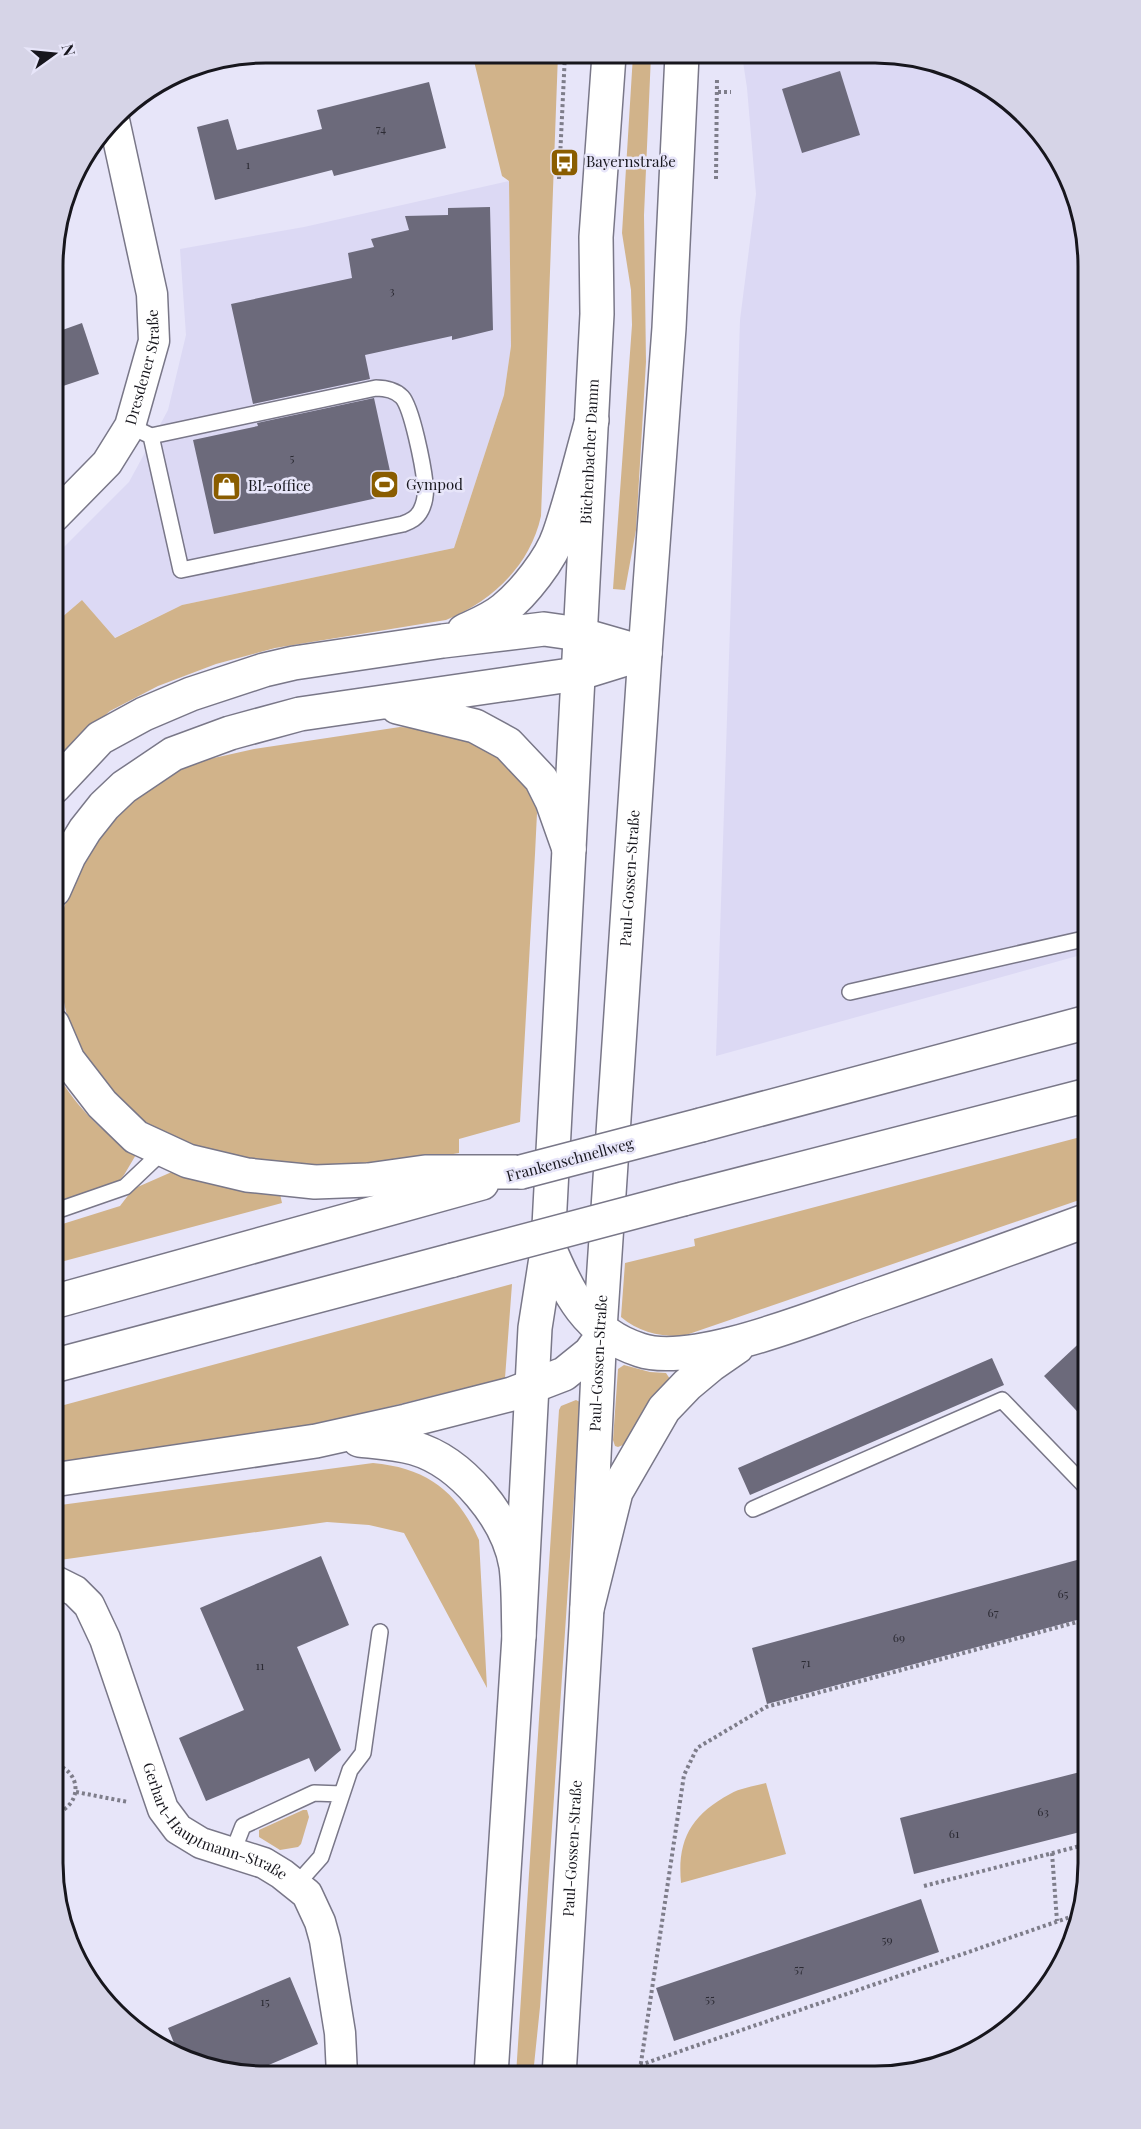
<svg xmlns="http://www.w3.org/2000/svg" width="1141" height="2129" font-family="'Playfair Display',serif">
<rect width="100%" height="100%" fill="#e7e5f9"/>
<path fill="#dcd9f4" d="M 742,55 L 916,57 L 1016,106 L 1077,198 L 1088,266 L 1088,953 L 716,1056 L 740,320 L 756,194 L 747,88 Z
M 509,181 L 511,346 L 504,395 L 454,548 L 182,605 L 114,638 L 82,600 L 54,624 L 54,557 L 129,482 L 168,410 L 186,335 L 180,249 L 304,227 Z"/>
<path fill="#d1b38a" d="M 411,53 L 558,54 L 541,516 C 530,566 492,601 446,620 L 275,648 L 216,664 L 158,686 L 110,711 L 54,760 L 54,624 L 82,600 L 115,638 L 182,605 L 454,548 L 504,395 L 511,346 L 509,181 L 502,176 L 473,57 C 450,62 432,66 411,53 Z
M 633,55 L 651,55 L 644,215 L 646,362 L 636,530 L 625,590 L 613,589 L 632,325 L 631,290 L 622,233 Z
M 400,727 L 448,730 L 499,755 L 531,791 L 535,801 L 537,813 L 535,854 L 520,1122 L 459,1139 L 459,1153 L 396,1164 L 286,1167 L 189,1148 L 147,1124 L 125,1107 L 81,1050 L 66,1012 L 61,987 L 59,949 L 64,908 L 70,889 L 98,836 L 129,801 L 165,777 L 186,766 L 205,760 L 254,749 Z
M 53,1066 C 72,1103 102,1134 137,1153 L 124,1175 L 115,1186 L 53,1206 Z
M 1088,1135 L 1088,1197 L 683,1336 C 661,1337 638,1332 621,1317 L 625,1263 L 695,1246 L 694,1239 Z
M 174,1171 L 280,1194 L 282,1203 L 53,1264 L 53,1227 L 120,1206 L 133,1189 Z
M 512,1284 L 505,1378 L 336,1420 L 235,1438 L 53,1465 L 53,1408 Z
M 624,1365 L 650,1372 L 666,1373 L 670,1379 L 641,1415 L 623,1445 L 618,1447 L 615,1446 L 613,1440 L 618,1369 Z
M 576,1400 L 580,1402 L 580,1407 L 540,2007 L 533,2075 L 516,2075 L 559,1410 L 561,1406 Z
M 373,1463 C 427,1468 457,1491 479,1540 L 487,1688 L 404,1533 L 369,1525 L 327,1522 L 53,1561 L 53,1506 Z
M 766,1783 L 786,1854 L 681,1883 C 677,1840 691,1815 730,1794 C 740,1788 755,1786 766,1783 Z
M 303,1810 L 307,1810 L 309,1817 L 301,1844 L 298,1847 L 280,1850 L 259,1837 L 259,1830 Z"/>
<path fill="#6c6a7b" d="M 840,71 L 860,135 L 802,153 L 782,89 Z
M 429,82 L 446,148 L 334,176 L 332,170 L 215,200 L 197,127 L 228,119 L 237,150 L 322,129 L 317,110 Z
M 490,207 L 493,330 L 452,340 L 452,336 L 365,355 L 370,379 L 253,404 L 231,304 L 352,278 L 348,253 L 374,247 L 371,239 L 409,230 L 405,216 L 448,215 L 448,208 Z
M 82,323 L 99,374 L 54,389 L 54,333 Z
M 374,398 L 395,494 L 214,534 L 193,440 L 258,426 L 257,423 Z
M 1088,1335 L 1088,1423 L 1044,1376 Z
M 992,1358 L 1004,1385 L 750,1495 L 738,1468 Z
M 321,1556 L 349,1625 L 297,1647 L 341,1750 L 315,1772 L 309,1758 L 206,1801 L 179,1738 L 244,1710 L 200,1608 Z
M 1088,1557 L 1088,1617 L 767,1704 L 752,1648 Z
M 1084,1771 L 1088,1787 L 1088,1830 L 914,1874 L 900,1818 Z
M 921,1899 L 939,1952 L 674,2041 L 656,1988 Z
M 290,1977 L 318,2044 L 245,2075 L 238,2075 L 180,2058 L 168,2028 Z"/>
<g fill="none" stroke-linecap="round" stroke-linejoin="round">
<defs>
<path id="lane" d="M 130,426 L 151,436 L 181,570 L 403,524 C 411,521 417,518 421,510 C 425,502 426,491 425,483 C 423,465 412,408 402,397 C 395,390 386,388 376,388 L 151,436
M 850,992 L 1088,938
M 53,1212 L 125,1187 L 164,1150
M 753,1509 L 1002,1400 L 1088,1489
M 232,1854 L 243,1826 L 314,1793 L 342,1794
M 296,1885 L 321,1857 L 350,1770 L 363,1753 L 380,1632"/>
<g id="street">
<path id="s1" d="M 54,517 L 107,463 L 130,426 L 154,341 L 152,294 L 114,120"/>
<path id="s2" d="M 53,1580 L 75,1591 L 89,1605 L 105,1639 L 163,1809 L 178,1829 L 201,1843 L 264,1863 L 282,1874 L 307,1894 L 320,1922 L 325,1940 L 340,2033 L 342,2075"/>
</g>
<g id="secondary">
<path d="M 645,653 L 669,328 L 682,55"/>
<path id="s3" d="M 569,849 L 597,314 L 596,237 L 609,55"/>
</g>
<g id="primary">
<path d="M 491,2075 L 519,1636 L 535,1328 L 548,1245 L 569,849"/>
<path id="s4" d="M 559,2076 L 586,1627 L 600,1329 L 645,653"/>
</g>
<path id="highway" d="M 464,631 C 477,625 492,619 504,609 C 524,593 551,559 559,535 C 572,498 581,458 592,420
M 397,707 L 475,726 L 508,744 L 541,779 L 552,801 L 569,849
M 54,787 L 100,738 L 144,714 L 191,694 L 264,670 L 294,663 L 443,641 L 544,629 L 579,634 L 645,653
M 54,890 L 69,856 L 85,830 L 104,806 L 124,787 L 173,754 L 230,733 L 300,714 L 577,674 L 645,653
M 53,1025 L 68,1060 L 102,1104 L 136,1137 L 188,1161 L 247,1175 L 315,1182 L 368,1180 L 425,1172 L 521,1172
M 701,1125 L 1088,1022
M 683,1199 L 1088,1095
M 548,1245 C 568,1293 587,1333 640,1350 C 693,1368 819,1315 873,1297 C 945,1272 1017,1246 1088,1220
M 53,1302 L 482,1183
M 53,1366 L 453,1260
M 359,1440 C 378,1442 396,1443 414,1448 C 462,1462 508,1518 516,1566 C 519,1589 518,1613 519,1636
M 53,1480 L 316,1441 L 406,1421 L 512,1394 L 564,1374 L 590,1353 L 600,1339
M 587,1609 L 616,1492 L 664,1409 L 687,1385 L 711,1365 L 737,1347"/>
</defs>
<use href="#lane" stroke="#797788" stroke-width="18"/>
<use href="#street" stroke="#797788" stroke-width="33"/>
<use href="#secondary" stroke="#797788" stroke-width="36"/>
<use href="#primary" stroke="#797788" stroke-width="36"/>
<use href="#highway" stroke="#797788" stroke-width="36"/>
<path stroke="#7e7d8a" stroke-width="4" stroke-dasharray="3 3" stroke-linecap="butt" d="M 718,92 L 731,92
M 559,179 L 565,54
M 716,179 L 717,78
M 76,1792 L 128,1802
M 53,1814 C 83,1807 83,1770 53,1764
M 1052,1853 L 1057,1921
M 924,1886 L 1088,1844
M 640,2065 L 1079,1914
M 639,2076 L 684,1775 L 697,1748 L 766,1707 L 1088,1619"/>
<use href="#lane" stroke="#fff" stroke-width="15"/>
<use href="#street" stroke="#fff" stroke-width="30"/>
<use href="#secondary" stroke="#fff" stroke-width="33"/>
<use href="#primary" stroke="#fff" stroke-width="33"/>
<use href="#highway" stroke="#fff" stroke-width="33"/>
<defs>
<path id="highway-bridge" d="M 521,1172 L 701,1125
M 453,1260 L 683,1199"/>
</defs>
<use href="#highway-bridge" stroke="#797788" stroke-width="36" stroke-linecap="butt"/>
<use href="#highway-bridge" stroke="#fff" stroke-width="33"/>
</g>
<defs>
<symbol id="bus-square" viewBox="-11 -11 22 22"><rect x="-9" y="-9" width="18" height="18" rx="4" fill="#8a5d00" stroke="#e7e5f9"/><path d="M-5-6H5V4H4V6H2V4H-2V6H-4V4H-5ZM-3.5-4V0h7V-4ZM-3.5 1.2v1.5H-2V1.2ZM2 1.2v1.5H3.5V1.2Z" fill="#fff"/></symbol>
<symbol id="stadium-square" viewBox="-11 -11 22 22"><rect x="-9" y="-9" width="18" height="18" rx="4" fill="#8a5d00" stroke="#e7e5f9"/><path d="M0-5a6.5 5 0 1 0 0 10a6.5 5 0 1 0 0-10ZM-3.5-1.8h7v3.6h-7Z" fill="#fff"/></symbol>
<symbol id="shop-square" viewBox="-11 -11 22 22"><rect x="-9" y="-9" width="18" height="18" rx="4" fill="#8a5d00" stroke="#e7e5f9"/><path d="M-5-2.5h2.3a2.7 3.5 0 0 1 5.4 0H5L5.5 6h-11ZM-1.5-2.5h3a1.5 2.3 0 0 0-3 0Z" fill="#fff"/></symbol>
</defs>
<g fill-rule="evenodd">
<use href="#bus-square" x="548" y="146" width="33" height="33"/>
<use href="#stadium-square" x="368" y="468" width="33" height="33"/>
<use href="#shop-square" x="210" y="470" width="33" height="33"/>
</g>
<g text-anchor="middle" stroke-width="5" stroke-linejoin="round" paint-order="stroke">
<g font-size="12" fill="#2c2b34">
<text x="381" y="133">74</text>
<text x="248" y="169">1</text>
<text x="392" y="295">3</text>
<text x="292" y="462">5</text>
<text x="1063" y="1598">65</text>
<text x="993" y="1617">67</text>
<text x="899" y="1642">69</text>
<text x="806" y="1667">71</text>
<text x="260" y="1670">11</text>
<text x="1043" y="1816">63</text>
<text x="954" y="1838">61</text>
<text x="887" y="1944">59</text>
<text x="799" y="1973">57</text>
<text x="710" y="2003">55</text>
<text x="265" y="2006">15</text>
</g>
<g font-size="15" fill="#17161d" stroke="#e7e5f9" text-anchor="start">
<text x="586" y="167">Bayernstraße</text>
<text x="406" y="490">Gympod</text>
<text x="248" y="491">BL-office</text>
</g>
<g font-size="15" fill="#17161d" stroke="#e7e5f9">
<text dy="5" stroke="none"><textPath href="#s1" startOffset="180">Dresdener Straße</textPath></text>
<text dy="5" stroke="none"><textPath href="#s3" startOffset="398">Büchenbacher Damm</textPath></text>
<text dy="5" stroke="none"><textPath href="#s4" startOffset="1200">Paul-Gossen-Straße</textPath></text>
<text transform="translate(570 1160) rotate(-15)" y="5">Frankenschnellweg</text>
<text dy="5" stroke="none"><textPath href="#s4" startOffset="714">Paul-Gossen-Straße</textPath></text>
<text dy="5" stroke="none"><textPath href="#s2" startOffset="309">Gerhart-Hauptmann-Straße</textPath></text>
<text dy="5" stroke="none"><textPath href="#s4" startOffset="228">Paul-Gossen-Straße</textPath></text>
</g>
</g>
<path d="M0 0H1141V2129H0ZM266 63H875A203 203 0 0 1 1078 266V1863A203 203 0 0 1 875 2066H266A203 203 0 0 1 63 1863V266A203 203 0 0 1 266 63Z" fill="#d6d4e7" fill-rule="evenodd"/>
<path fill="none" stroke="#17161d" stroke-width="3" d="M266 63H875A203 203 0 0 1 1078 266V1863A203 203 0 0 1 875 2066H266A203 203 0 0 1 63 1863V266A203 203 0 0 1 266 63Z"/>
<g transform="translate(54 54) rotate(75)" stroke="#e7e5f9" stroke-width="4.5" paint-order="stroke">
<path d="M0-4.5L10 22L0 15L-10 22Z" fill="#17161d"/>
<text y="-9" font-size="16" font-weight="bold" text-anchor="middle" fill="#17161d">N</text>
</g>
</svg>
